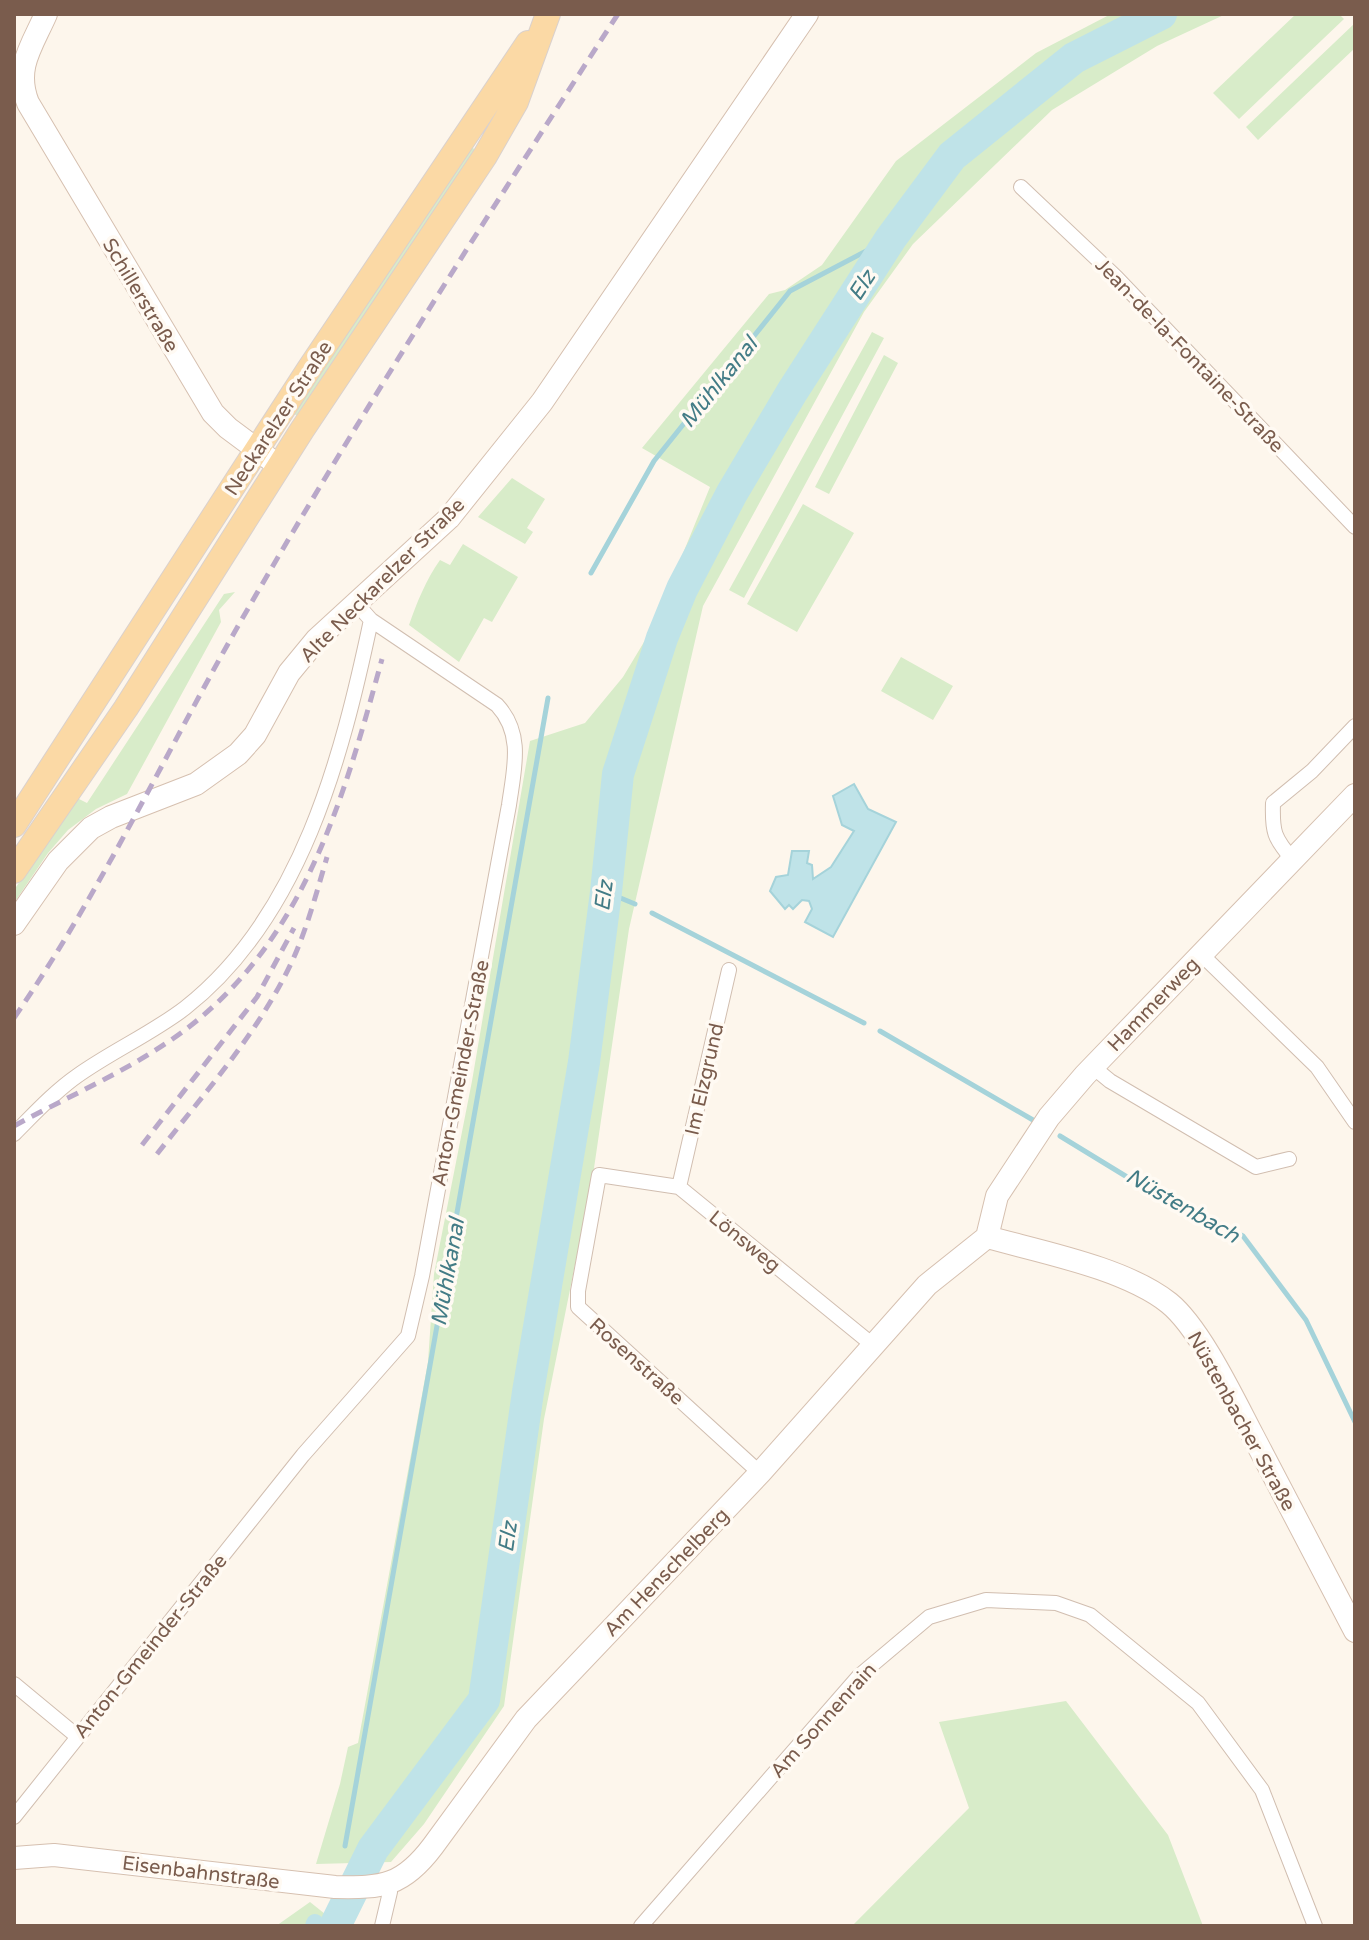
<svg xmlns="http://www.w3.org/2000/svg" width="1369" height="1940" font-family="'Varela Round',sans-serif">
<rect width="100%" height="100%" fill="#fdf6ec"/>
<path fill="#d8ecc9" d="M 1111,14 L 1226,14 L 1157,46 L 1052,110 L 913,244 L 864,312 L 703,606 L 629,929 L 593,1175 L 544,1419 L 504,1706 L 424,1824 L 391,1862 L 316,1864 L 340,1784 L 348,1747 L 358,1743 L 428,1362 L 434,1274 L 472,1081 L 530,741 L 585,723 L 623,677 L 653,627 L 710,487 L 642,448 L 769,294 L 785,290 L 822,265 L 896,161 L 1036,53 Z
M 1296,14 L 1339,14 L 1344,19 L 1239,119 L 1213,93 Z
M 1355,23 L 1355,48 L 1258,140 L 1246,127 Z
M 472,148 L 475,149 L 299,417 L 291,412 Z
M 872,332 L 884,338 L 744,598 L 729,590 Z
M 884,355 L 898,363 L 829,494 L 815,487 Z
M 512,478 L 545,499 L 527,528 L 533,532 L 525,544 L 478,517 Z
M 803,504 L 854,533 L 797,632 L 747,604 Z
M 463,544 L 518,577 L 492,622 L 484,618 L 459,662 L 409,625 C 417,602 426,580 440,560 L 450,565 Z
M 235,592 L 219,610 L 221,622 L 127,794 L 96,809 L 68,830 L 48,853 L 14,903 L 14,890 L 77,798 L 87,803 L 224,594 Z
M 901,657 L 953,686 L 933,720 L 881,691 Z
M 1066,1701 L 1168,1835 L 1203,1926 L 852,1926 L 969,1808 L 939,1722 Z
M 310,1902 L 340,1926 L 276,1926 Z"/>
<path fill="#bfe3e8" stroke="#a5d3da" stroke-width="2" d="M 854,784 L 868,809 L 896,822 L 833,937 L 805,922 L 812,909 L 809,901 L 802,900 L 793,909 L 789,905 L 785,909 L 770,891 L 776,877 L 788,875 L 792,851 L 809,851 L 807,863 L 812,865 L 813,879 L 831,867 L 854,831 L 842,825 L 833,796 Z"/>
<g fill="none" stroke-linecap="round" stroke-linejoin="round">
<path stroke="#a5d3da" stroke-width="5" d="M 591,573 L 654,461 L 790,291 L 891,238
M 606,892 L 635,904
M 652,913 L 864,1023
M 880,1031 L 1033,1120
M 1060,1136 L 1132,1180 L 1243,1236 L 1306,1320 L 1355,1422
M 345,1846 L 548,698"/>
<path stroke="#bfe3e8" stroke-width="18" d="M 314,1926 L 315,1923"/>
<path stroke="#bfe3e8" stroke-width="32" d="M 335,1926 L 373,1849 L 484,1700 L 528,1392 L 584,1062 L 606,892 L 618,774 L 662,638 L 682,589 L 732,493 L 792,392 L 891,238 L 952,156 L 1074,58 L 1161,14"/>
<defs>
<path id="street" d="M 1021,187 L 1116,277 L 1355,527
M 1293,860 C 1274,838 1272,832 1273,803 L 1312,771 L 1355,726
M 1201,954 L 1317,1067 L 1355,1122
M 1093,1067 L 1110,1081 L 1256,1167 L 1289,1159
M 14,1134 C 34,1114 54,1092 77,1076 C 112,1051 151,1034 185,1008 C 301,917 342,757 371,620
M 679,1187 L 729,970
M 760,1473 L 578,1307 L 578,1291 L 599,1175 L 679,1187 L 874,1346
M 14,1684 L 78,1737
M 14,1817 L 303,1455 L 408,1336 L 422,1276 L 509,805 C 514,769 524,734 497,705 L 371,620 L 355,602
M 382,1926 L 390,1892 L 387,1883
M 641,1926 L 859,1676 L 929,1617 L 986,1600 L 1056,1603 L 1090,1615 L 1198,1703 L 1262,1790 L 1315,1926"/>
<path id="secondary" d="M 46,14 C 32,46 14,68 28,103 L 213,413 L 228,428 L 279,466
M 14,924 L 58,861 L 91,828 L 111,817 L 196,784 L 238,754 L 255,735 L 289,673 L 317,639 L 449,518 L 542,402 L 807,14
M 987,1237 L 997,1196 L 1049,1117 L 1085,1075 L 1355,795
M 987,1237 C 1041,1252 1125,1268 1169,1303 C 1200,1328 1234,1400 1253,1436 C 1287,1501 1321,1566 1355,1631
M 14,1858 L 54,1855 L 335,1887 C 383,1888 403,1886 433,1846 L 526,1719 L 760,1473 L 927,1285 L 987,1237"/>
<path id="primary" d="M 14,825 L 309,369 L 528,43
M 14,871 L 126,708 L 302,430 L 485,156 L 516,102 L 548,14"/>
</defs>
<use href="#street" stroke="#d1beb0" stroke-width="16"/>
<use href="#secondary" stroke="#d6c0b0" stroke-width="24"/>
<use href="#primary" stroke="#dad1cd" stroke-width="26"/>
<use href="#street" stroke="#fff" stroke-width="14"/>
<use href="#secondary" stroke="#fff" stroke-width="22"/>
<use href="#primary" stroke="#fbd9a5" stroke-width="24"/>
<path stroke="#b9a8c9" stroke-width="5" stroke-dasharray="12 8" stroke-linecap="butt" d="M 14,1018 C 101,892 166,752 242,619 C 360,414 489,213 618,14
M 14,1126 C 65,1098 119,1075 168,1042 C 301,953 342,805 382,659
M 142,1145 L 257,997 L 294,928
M 157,1154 C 206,1091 261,1030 294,957 C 308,925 317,891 327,857"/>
</g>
<g text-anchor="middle" stroke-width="7" stroke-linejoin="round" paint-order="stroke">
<g font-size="20" fill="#7a5c4d" stroke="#fffaf3">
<text transform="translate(141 295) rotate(59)" y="7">Schillerstraße</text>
<text transform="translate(1190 355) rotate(46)" y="7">Jean-de-la-Fontaine-Straße</text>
<text transform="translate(278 418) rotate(-57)" y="7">Neckarelzer Straße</text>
<text transform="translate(382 580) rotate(-45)" y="7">Alte Neckarelzer Straße</text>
<text transform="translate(1153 1004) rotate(-46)" y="7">Hammerweg</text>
<text transform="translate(460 1073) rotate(-79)" y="7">Anton-Gmeinder-Straße</text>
<text transform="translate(704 1079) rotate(-77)" y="7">Im Elzgrund</text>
<text transform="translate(745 1241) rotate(39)" y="7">Lönsweg</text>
<text transform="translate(637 1361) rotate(42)" y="7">Rosenstraße</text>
<text transform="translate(1242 1421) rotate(61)" y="7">Nüstenbacher Straße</text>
<text transform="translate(666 1572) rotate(-46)" y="7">Am Henschelberg</text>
<text transform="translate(150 1646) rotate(-51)" y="7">Anton-Gmeinder-Straße</text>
<text transform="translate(823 1720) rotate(-48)" y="7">Am Sonnenrain</text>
<text transform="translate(201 1872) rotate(7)" y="7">Eisenbahnstraße</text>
</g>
<g font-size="22" font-style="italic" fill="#437c86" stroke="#fffaf3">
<text transform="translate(861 285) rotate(-57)" y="8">Elz</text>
<text transform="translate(718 382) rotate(-51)" y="8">Mühlkanal</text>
<text transform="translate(603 896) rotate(-83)" y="8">Elz</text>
<text transform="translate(1183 1205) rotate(30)" y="8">Nüstenbach</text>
<text transform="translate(447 1272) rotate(-80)" y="8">Mühlkanal</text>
<text transform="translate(507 1537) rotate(-82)" y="8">Elz</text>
</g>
</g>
<rect width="1369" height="1940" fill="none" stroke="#7a5c4d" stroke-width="32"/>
</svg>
